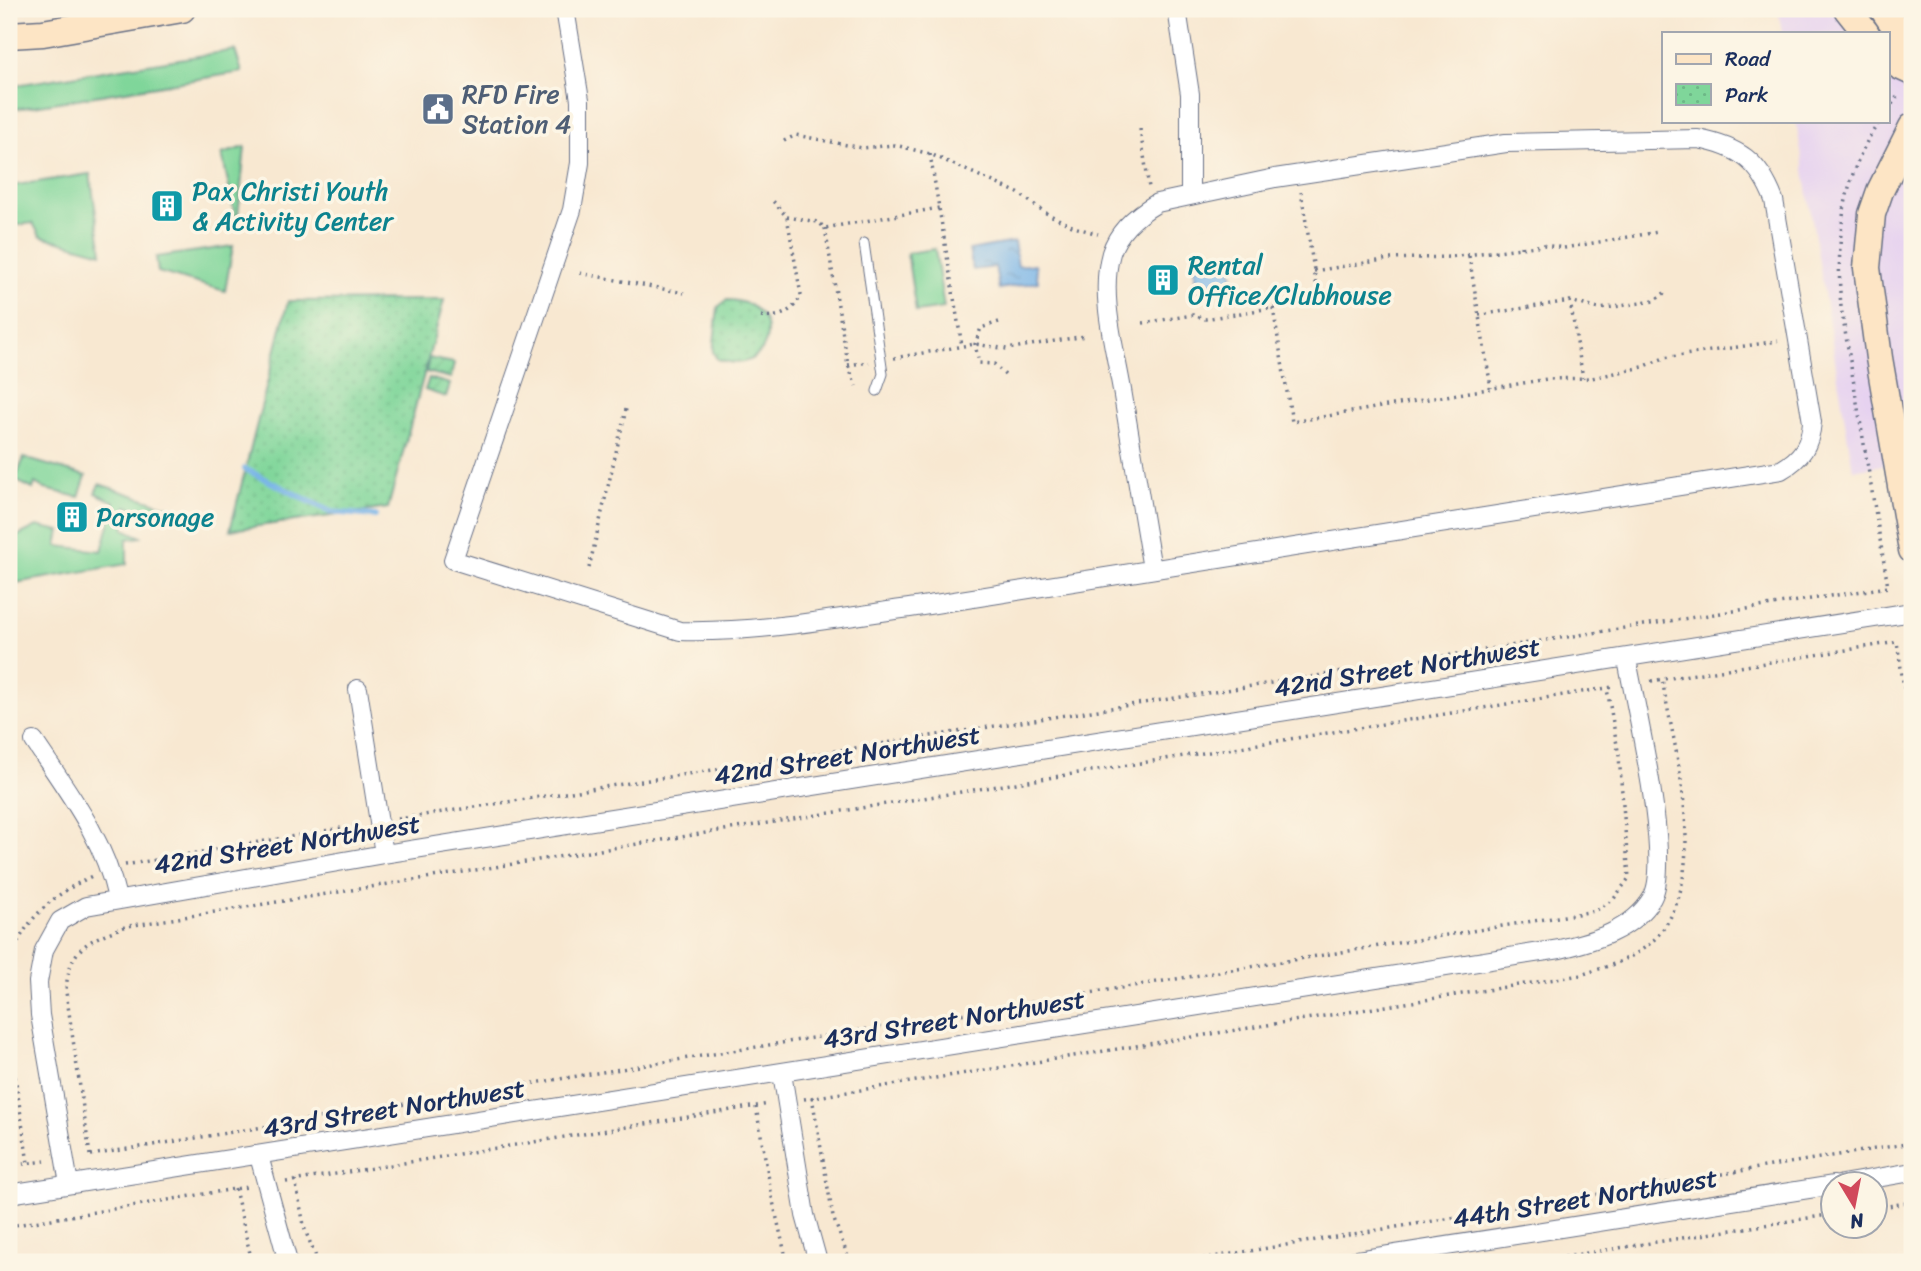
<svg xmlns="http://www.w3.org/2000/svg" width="1921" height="1271" font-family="Sriracha,sans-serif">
<defs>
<pattern id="park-dots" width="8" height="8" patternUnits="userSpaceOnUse" patternTransform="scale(1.75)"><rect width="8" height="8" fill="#7fd69a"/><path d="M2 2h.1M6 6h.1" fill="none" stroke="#6db887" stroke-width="1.8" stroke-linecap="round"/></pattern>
<pattern id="garden-furrows" width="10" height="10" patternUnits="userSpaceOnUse" patternTransform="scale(1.75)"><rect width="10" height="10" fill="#7fd69a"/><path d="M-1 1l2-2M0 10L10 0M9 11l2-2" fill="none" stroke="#6db887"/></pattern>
<pattern id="water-ripples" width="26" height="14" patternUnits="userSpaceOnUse" patternTransform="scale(1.75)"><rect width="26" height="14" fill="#76b3e8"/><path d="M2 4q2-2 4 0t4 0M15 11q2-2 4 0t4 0" fill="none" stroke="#6092bf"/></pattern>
</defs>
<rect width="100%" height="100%" fill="#fcf5e5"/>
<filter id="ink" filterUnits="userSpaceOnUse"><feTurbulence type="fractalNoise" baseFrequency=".0143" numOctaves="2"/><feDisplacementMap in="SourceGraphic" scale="14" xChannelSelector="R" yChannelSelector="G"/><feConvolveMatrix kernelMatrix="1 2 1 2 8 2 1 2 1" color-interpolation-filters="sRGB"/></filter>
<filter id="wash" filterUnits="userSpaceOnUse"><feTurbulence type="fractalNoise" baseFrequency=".00686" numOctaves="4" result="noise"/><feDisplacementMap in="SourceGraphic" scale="28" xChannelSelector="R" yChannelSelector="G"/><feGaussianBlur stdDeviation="1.57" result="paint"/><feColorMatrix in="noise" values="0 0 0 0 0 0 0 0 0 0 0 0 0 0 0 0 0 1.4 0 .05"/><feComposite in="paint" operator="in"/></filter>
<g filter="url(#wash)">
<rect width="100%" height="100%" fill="#f8e8d1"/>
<path fill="#e6d2f0" d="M 1778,9 L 1912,9 L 1912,460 L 1853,470 L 1796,121 L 1888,121 L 1888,33 L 1782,33 Z"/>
<path fill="#7fd69a" stroke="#4d827c" stroke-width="2" d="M 235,50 L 242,72 L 9,110 L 9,86 Z
M 245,147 L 237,226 L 222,154 Z
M 90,174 L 102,253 L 40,236 L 33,223 L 9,226 L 9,186 Z
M 233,246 L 225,291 L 158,272 L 156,257 Z
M 935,249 L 944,308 L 916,312 L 907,253 Z
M 24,458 L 86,476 L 79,497 L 45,489 L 35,483 L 33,489 L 15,480 Z
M 99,484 L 172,508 L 155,517 L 127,506 L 124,529 L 141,537 L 127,539 L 127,564 L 9,584 L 9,540 L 37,526 L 60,531 L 57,546 L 102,551 L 115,502 L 95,493 Z"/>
<path fill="url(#park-dots)" stroke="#4d827c" stroke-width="2" d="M 444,300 L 388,508 L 230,530 L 288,301 Z
M 727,300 C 788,301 775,380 717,359 L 713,352 L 718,307 Z"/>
<path fill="url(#garden-furrows)" stroke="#4d827c" stroke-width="2" d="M 429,358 L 454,363 L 451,378 L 426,372 Z
M 429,378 L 450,384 L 446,397 L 425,390 Z"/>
<path fill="url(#water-ripples)" stroke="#4871a3" stroke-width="2" d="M 1014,242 L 1018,266 L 1035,264 L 1038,282 L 999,289 L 995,267 L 973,270 L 969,250 Z
M 1230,261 L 1235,287 L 1199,293 L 1194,267 Z"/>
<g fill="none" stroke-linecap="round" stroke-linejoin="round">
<path stroke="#76b3e8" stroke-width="6" d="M 245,469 L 331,512 L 375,516"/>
</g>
</g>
<g filter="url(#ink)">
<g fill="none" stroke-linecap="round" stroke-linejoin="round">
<defs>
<path id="lane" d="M 864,243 L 883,374 L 877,391"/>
<path id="street" d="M 565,9 L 580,100 L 580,163 L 572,210 L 453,560 L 680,631 C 759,633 838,618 916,607 L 1781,470 C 1802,458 1810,445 1812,422 L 1774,200 C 1759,161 1739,147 1698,139 L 1506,143 L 1275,178 L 1157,203 C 1138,214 1118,231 1111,253 C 1099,295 1115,348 1122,390 C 1132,450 1142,509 1152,569
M 1177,9 L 1190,94 L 1190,196
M 358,689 L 384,854
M 34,741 C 68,792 104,838 117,898
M 782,1073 L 805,1215 L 818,1262
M 259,1156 L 288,1262
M 69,1184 L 40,1015 L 38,982 L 44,950 L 60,921 L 86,906 L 384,854 L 1912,612
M 1842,1184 L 1912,1172
M 9,1194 L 1560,949 C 1593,941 1632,931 1652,898 C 1673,861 1635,706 1627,659
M 1345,1262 L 1834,1185"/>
<path id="secondary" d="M 1847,9 L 1866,33
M 1883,9 L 1912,52
M 9,35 L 43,33 L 182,9
M 1888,56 L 1899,66 L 1912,72
M 1912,127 L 1880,191 L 1872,214 L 1867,268 L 1879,358 L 1912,550"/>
</defs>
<use href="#lane" stroke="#687086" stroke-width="11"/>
<use href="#street" stroke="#687086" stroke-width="20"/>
<use href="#secondary" stroke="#687086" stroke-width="29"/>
<path stroke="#687086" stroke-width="3.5" stroke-dasharray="2 5" stroke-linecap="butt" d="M 1888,110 L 1897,97
M 1140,129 L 1149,188
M 784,141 L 796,135 L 862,148 L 895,145 L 930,154 L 1018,193 L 1046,213 L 1074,227 L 1098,234
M 930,154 L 962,346
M 787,217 L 818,222 L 825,228 L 939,208
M 825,228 L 848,365 L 856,386
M 1912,237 L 1910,251 L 1912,304
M 1521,248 L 1522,241
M 1469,256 L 1491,388
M 1314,271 L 1390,259 L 1450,257 L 1544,245 L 1564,248 L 1658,232
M 580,273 L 684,293
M 1570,301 L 1583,378
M 1273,308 L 1292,422 L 1547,379 L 1592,378 L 1643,367 L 1664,358 L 1778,341
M 1479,315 L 1570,301 L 1599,309 L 1654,301 L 1668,290
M 761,316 C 780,319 794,311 801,295 L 787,217 L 772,200
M 999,322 L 981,328 L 975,344 L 979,363 L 994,364 L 1005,375
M 1143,323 L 1193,315 L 1205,319 L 1319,300 L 1301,192
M 894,358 L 975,344 L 1007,349 L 1085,336
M 848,365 L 869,362
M 589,568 L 627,405
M 1651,681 L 1897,642 L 1912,740
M 398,819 L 1888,587 L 1841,307 C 1836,244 1841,174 1880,121
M 125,865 L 359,825
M 9,961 C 26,918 51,896 92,876
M 9,1035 L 28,1163
M 812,1097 L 833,1217 L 850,1262
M 804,1099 L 1581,975 C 1601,968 1622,963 1640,951 C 1719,899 1675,754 1662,679
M 756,1107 L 772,1197 L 787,1262
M 90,1155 L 66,992 C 68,948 88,939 128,926 L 1613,687
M 91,1155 L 1595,911 L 1613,900 L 1629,878 L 1619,756 L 1607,689
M 9,1166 L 45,1161
M 295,1180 L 305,1230 L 318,1262
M 286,1182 L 769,1104
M 235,1189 L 252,1262
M 1876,1208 L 1912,1202
M 9,1226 L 247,1187
M 1182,1262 L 1912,1143
M 1530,1262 L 1834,1214"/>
<use href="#lane" stroke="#fff" stroke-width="9"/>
<use href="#street" stroke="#fff" stroke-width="18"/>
<use href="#secondary" stroke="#fde5c5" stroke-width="26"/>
</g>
</g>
<defs>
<symbol id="civic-square" viewBox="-11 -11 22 22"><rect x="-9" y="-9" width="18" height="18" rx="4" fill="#5c6f8a" stroke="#fcf5e5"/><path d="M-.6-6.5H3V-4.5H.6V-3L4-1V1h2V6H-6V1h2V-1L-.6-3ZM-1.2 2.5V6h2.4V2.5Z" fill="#fff"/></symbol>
<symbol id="building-square" viewBox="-11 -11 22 22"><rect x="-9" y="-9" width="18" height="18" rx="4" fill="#0f9aa8" stroke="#fcf5e5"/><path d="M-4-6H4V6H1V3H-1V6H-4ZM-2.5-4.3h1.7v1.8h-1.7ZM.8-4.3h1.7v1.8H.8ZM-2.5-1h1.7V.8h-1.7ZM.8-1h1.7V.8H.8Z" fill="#fff"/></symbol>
</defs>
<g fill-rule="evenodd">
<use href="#civic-square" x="419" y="90" width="38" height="38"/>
<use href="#building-square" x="148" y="187" width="38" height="38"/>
<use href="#building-square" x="1144" y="261" width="38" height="38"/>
<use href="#building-square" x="53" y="498" width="38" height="38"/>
</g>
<g text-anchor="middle" stroke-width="7" stroke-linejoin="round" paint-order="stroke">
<g font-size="26" fill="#4e5e75" stroke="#fcf5e5" text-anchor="start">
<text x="462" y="103">RFD Fire<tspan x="462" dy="30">Station 4</tspan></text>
</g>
<g font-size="26" fill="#0d838f" stroke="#fcf5e5" text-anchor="start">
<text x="192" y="200">Pax Christi Youth<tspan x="192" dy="30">&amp; Activity Center</tspan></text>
<text x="1188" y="274">Rental<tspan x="1188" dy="30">Office/Clubhouse</tspan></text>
<text x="96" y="526">Parsonage</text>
</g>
<g font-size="26" fill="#1b2f5e" stroke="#fcf5e5">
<text transform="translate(1407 667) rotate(-9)" y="9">42nd Street Northwest</text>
<text transform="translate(847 755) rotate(-9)" y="9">42nd Street Northwest</text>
<text transform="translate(287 844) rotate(-9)" y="9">42nd Street Northwest</text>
<text transform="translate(954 1019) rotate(-9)" y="9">43rd Street Northwest</text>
<text transform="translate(394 1108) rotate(-9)" y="9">43rd Street Northwest</text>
<text transform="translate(1585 1198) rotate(-9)" y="9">44th Street Northwest</text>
</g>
</g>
<rect width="1921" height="1271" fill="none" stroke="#fcf5e5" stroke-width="35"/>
<rect x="1662" y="32" width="228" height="91" fill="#fcf5e5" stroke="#a2a6af" stroke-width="2"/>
<rect x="1676" y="54" width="35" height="10" fill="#fde5c5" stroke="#a2a6af" stroke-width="2"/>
<text x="1725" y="66" font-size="21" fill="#1b2f5e">Road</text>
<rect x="1676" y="84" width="35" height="21" fill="url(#park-dots)" stroke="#a2a6af" stroke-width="2"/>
<text x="1725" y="102" font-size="21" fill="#1b2f5e">Park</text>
<g transform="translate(1854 1205) rotate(170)"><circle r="33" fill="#fcf5e5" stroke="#a2a6af" stroke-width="2"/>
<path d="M0-5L12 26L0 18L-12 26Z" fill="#d1495b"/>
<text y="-10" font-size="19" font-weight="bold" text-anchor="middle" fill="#1b2f5e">N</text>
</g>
</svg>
